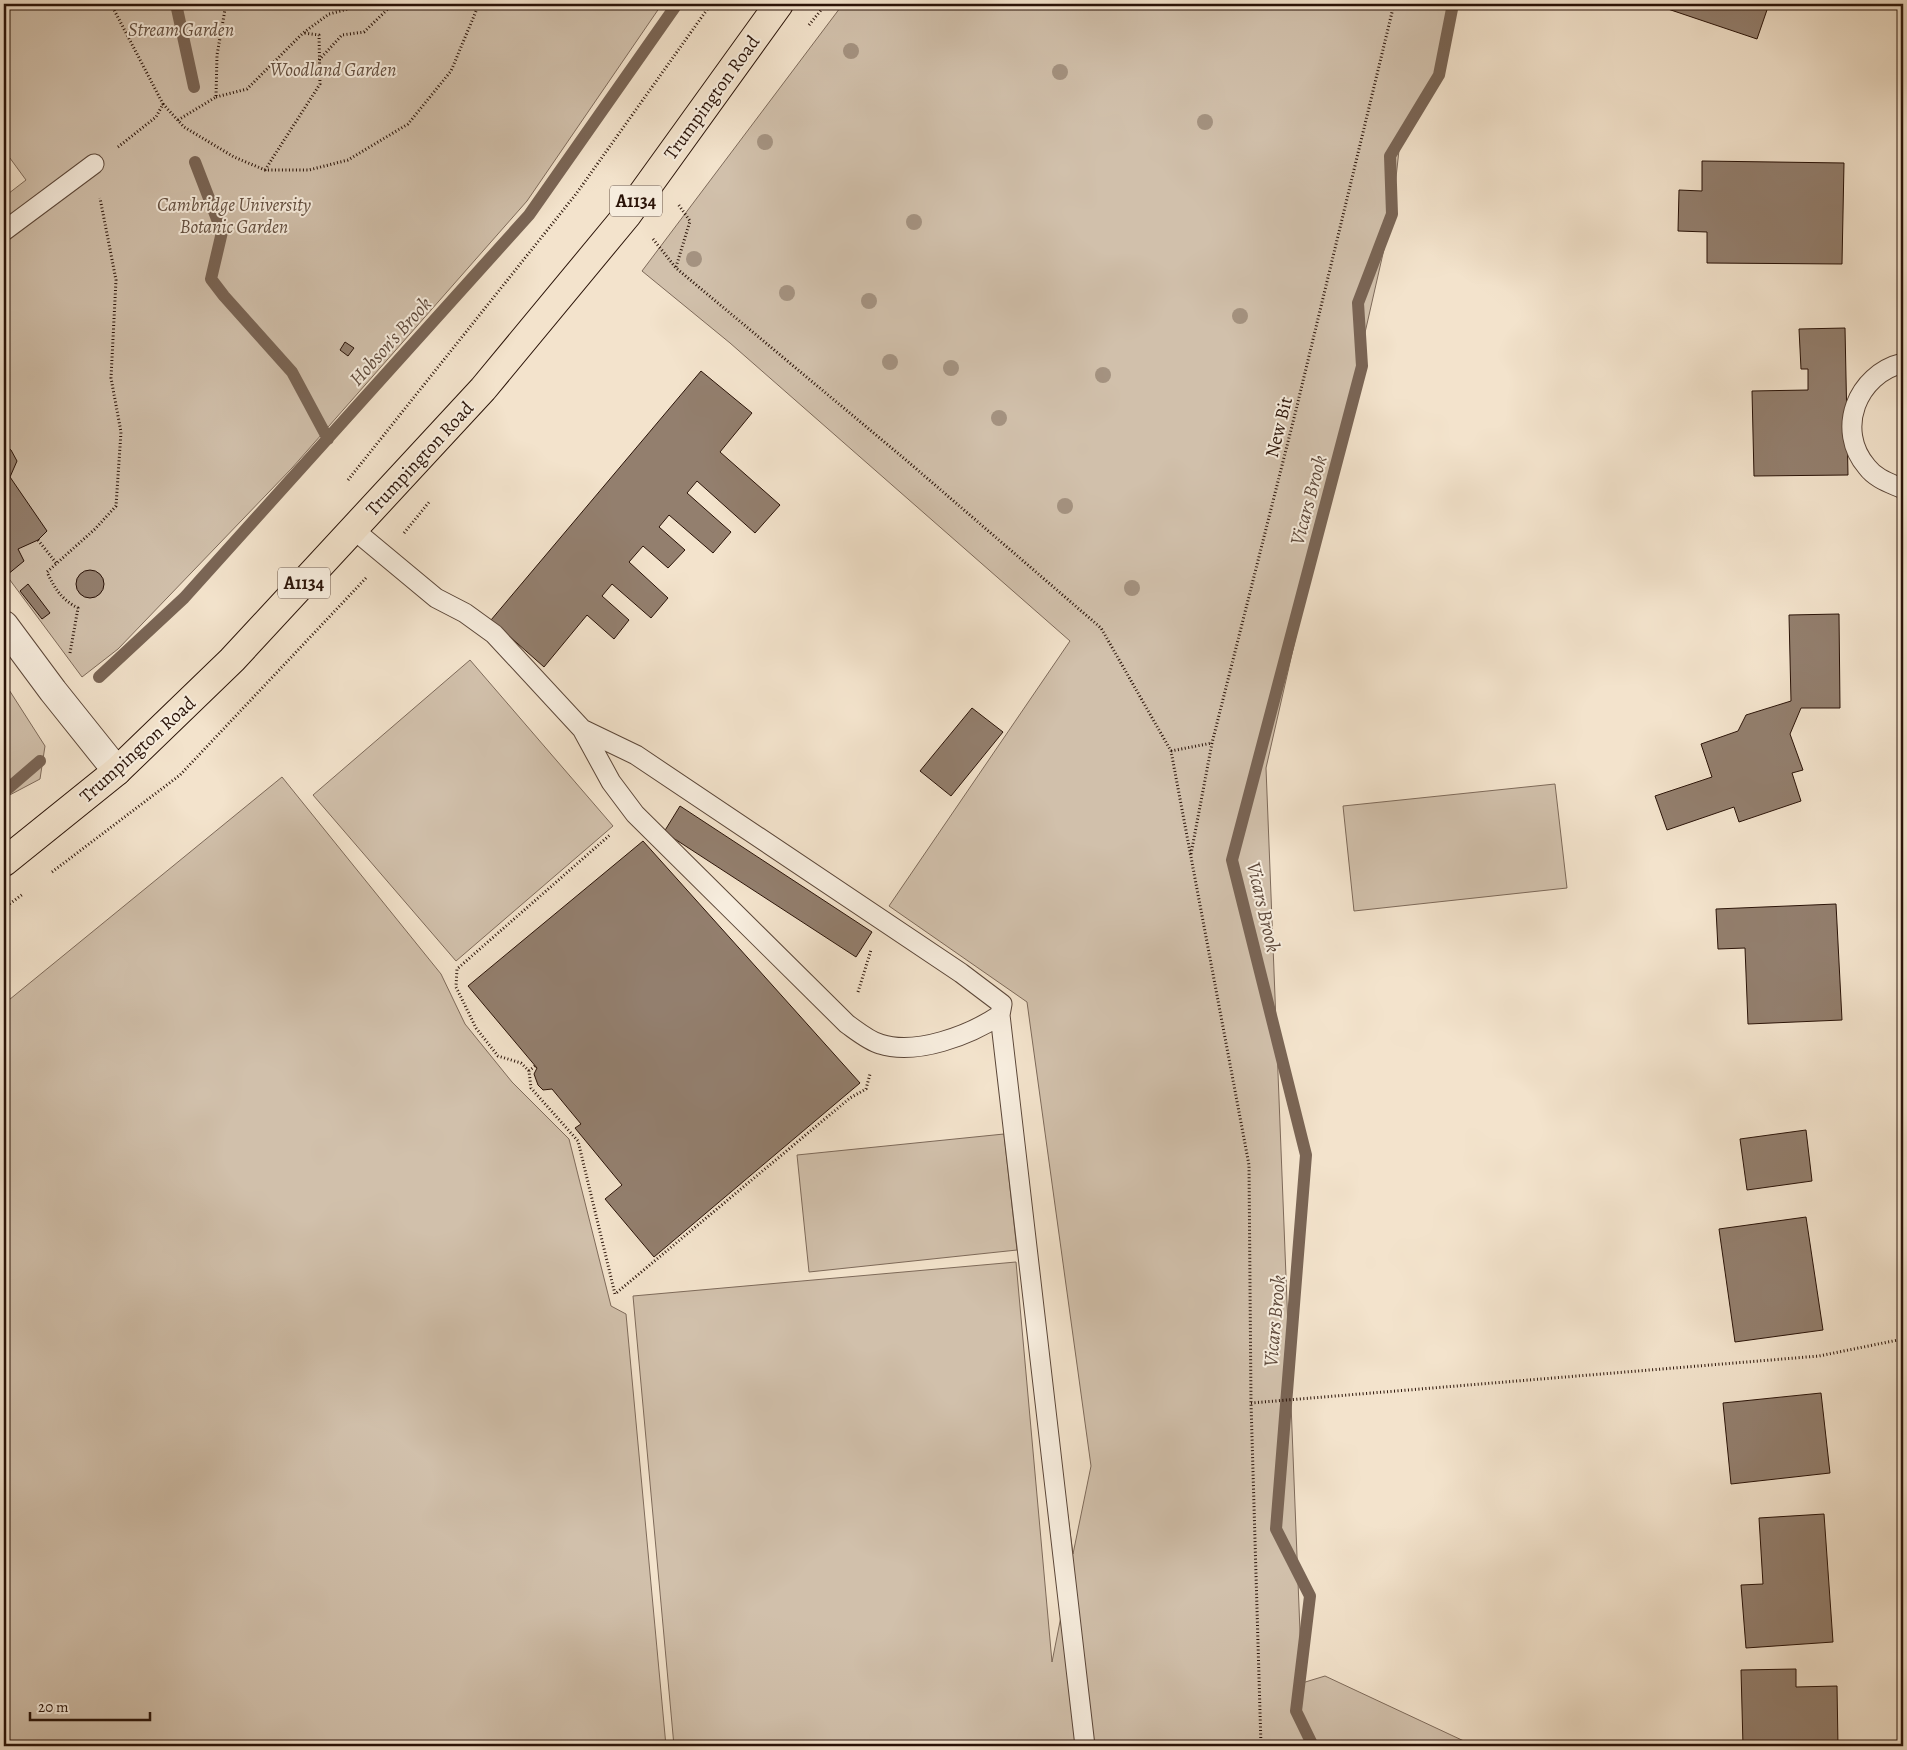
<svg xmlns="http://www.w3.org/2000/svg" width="1907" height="1750" font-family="Alegreya,serif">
<rect width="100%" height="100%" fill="#f3e3cc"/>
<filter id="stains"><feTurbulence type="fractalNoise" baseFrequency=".004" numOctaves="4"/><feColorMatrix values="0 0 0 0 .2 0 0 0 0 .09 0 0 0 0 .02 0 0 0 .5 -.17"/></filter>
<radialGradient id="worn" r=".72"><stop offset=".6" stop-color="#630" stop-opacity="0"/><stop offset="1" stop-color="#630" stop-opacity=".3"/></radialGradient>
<path fill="#d1c0ab" stroke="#7e6a5a" d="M 4,4 L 662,4 L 527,201 L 292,468 L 118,649 L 82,677 L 4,572 L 4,197 L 26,180 L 4,150 Z
M 843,4 L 1454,4 L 1439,75 L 1401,132 L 1392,214 L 1266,768 L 1302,1683 L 1325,1676 L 1466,1742 L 1493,1746 L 674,1746 L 633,1296 L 1016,1262 L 1052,1662 L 1070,1571 L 1000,1015 L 1073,1554 L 1091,1466 L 1027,1002 L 889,906 L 1070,641 L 730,343 L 642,271 Z
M 470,660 L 613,826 L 456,961 L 313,795 Z
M 4,682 L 45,746 L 40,779 L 4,798 Z
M 282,777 L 441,974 L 465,1024 L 512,1082 L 569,1139 L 611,1306 L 626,1314 L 666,1746 L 4,1746 L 4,1004 Z
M 1555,784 L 1567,888 L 1354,911 L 1343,806 Z
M 1004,1134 L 1017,1250 L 809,1272 L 797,1155 Z"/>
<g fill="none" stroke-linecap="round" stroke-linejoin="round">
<path stroke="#7a6555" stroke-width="12" d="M 176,4 L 194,87
M 195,162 L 222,232 L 211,279 L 224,296 L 292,372 L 328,439
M 99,677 L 184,598 L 529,215 L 677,4
M 4,792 L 40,761
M 1313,1746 L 1296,1711 L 1310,1596 L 1276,1529 L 1306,1155 L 1232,860 L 1362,366 L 1358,303 L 1392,214 L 1390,156 L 1439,75 L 1453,4"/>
</g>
<path fill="#937f6e" stroke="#2a1308" d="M 1653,4 L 1769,4 L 1757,39 Z
M 1702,161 L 1844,163 L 1842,264 L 1707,263 L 1707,232 L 1678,231 L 1679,190 L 1702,191 Z
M 1845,328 L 1848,475 L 1754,476 L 1752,391 L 1808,390 L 1808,369 L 1801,369 L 1799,329 Z
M 345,342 L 354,348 L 348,356 L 340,350 Z
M 701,371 L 752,413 L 720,452 L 780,505 L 755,533 L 697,481 L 687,493 L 731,532 L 713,553 L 669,515 L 659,527 L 685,550 L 668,568 L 643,546 L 629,562 L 668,598 L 651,618 L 612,584 L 602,596 L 629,620 L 614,639 L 587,615 L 544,667 L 491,620 Z
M 4,444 L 11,450 L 17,461 L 10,477 L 47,531 L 38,540 L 18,549 L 24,561 L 7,575 L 4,572 Z
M76 584a14 14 0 1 1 28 0a14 14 0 1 1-28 0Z
M 28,584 L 50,613 L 42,619 L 20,591 Z
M 1839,614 L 1840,708 L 1801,708 L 1790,734 L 1803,770 L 1792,773 L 1801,801 L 1739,822 L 1734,807 L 1667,830 L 1655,796 L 1712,777 L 1701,744 L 1738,731 L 1746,715 L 1791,701 L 1789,615 Z
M 972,708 L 1003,732 L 951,796 L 920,771 Z
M 680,806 L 872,932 L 856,957 L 664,832 Z
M 643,841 L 860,1083 L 654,1257 L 605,1199 L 622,1185 L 575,1128 L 581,1124 L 552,1089 L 543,1090 L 538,1085 L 534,1074 L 537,1068 L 468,986 Z
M 1836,904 L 1842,1020 L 1748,1024 L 1745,948 L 1718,949 L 1716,909 Z
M 1806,1130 L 1812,1181 L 1747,1190 L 1740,1139 Z
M 1806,1217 L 1823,1330 L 1735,1342 L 1719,1229 Z
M 1821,1393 L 1830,1473 L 1731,1484 L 1723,1403 Z
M 1824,1514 L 1833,1642 L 1746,1648 L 1741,1585 L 1763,1584 L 1759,1518 Z
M 1796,1669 L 1796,1687 L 1837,1686 L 1838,1746 L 1743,1746 L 1741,1670 Z"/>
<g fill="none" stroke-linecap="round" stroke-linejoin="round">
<defs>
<path id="service" d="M 4,231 L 94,164
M 1903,363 C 1857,374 1835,430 1867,467 C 1876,479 1890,483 1903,489
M 353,529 L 436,598 L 465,613 L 494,634 L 582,729 L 611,782 L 635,814 L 847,1024 C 857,1031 869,1041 880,1044 C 916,1056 970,1035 1000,1015 L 1002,1004 L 961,973 L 636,755 L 582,729
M 1000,1015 L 1085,1746"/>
<path id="minor" d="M 4,625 L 53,691 L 117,771"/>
<path id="primary" d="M 4,862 L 117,771 L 232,660 L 483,389 L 627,215 L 779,4"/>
</defs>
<use href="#service" stroke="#5c4739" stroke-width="21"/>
<use href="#minor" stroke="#5c4739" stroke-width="30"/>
<use href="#primary" stroke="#2a1308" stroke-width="30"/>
<path stroke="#2a1308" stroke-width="3" stroke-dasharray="1 2.5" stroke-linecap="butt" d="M 111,4 L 163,104 L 156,117 L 118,147
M 809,25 L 826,4
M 319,60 L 342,35 L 364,32 L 393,4
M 216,97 L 247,89 L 303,33 L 329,14 L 348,9 L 351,4
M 163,104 L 184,127 L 234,157 L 265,170 L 309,170 L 348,160 L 408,124 L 451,71 L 479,4
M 178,120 L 216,97 L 217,55 L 226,4
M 265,170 L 320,84 L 319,35 L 304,33
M 653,239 L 676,268 L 906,460 L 1101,628 L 1171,751 L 1249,1165 L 1251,1403 L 1261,1746
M 676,267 L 690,221 L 678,204
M 348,480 L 576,194 L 711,4
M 404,533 L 430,501
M 38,540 L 57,564
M 70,653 L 78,608 C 62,600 55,589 47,572 L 95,529 L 116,506 L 121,432 L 111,378 L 116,280 L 100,198
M 1171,751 L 1212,743
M 1191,854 L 1212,743 L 1296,410 L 1394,4
M 52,872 L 180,775 L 366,578
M 4,908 L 23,894
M 858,992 L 871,950
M 535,1066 L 529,1071 L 531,1088 L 578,1141 L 615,1294 L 850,1098 L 866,1089 L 870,1074
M 529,1071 L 521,1063 L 498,1056 L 476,1028 L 456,987 L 457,969 L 611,834
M 1251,1403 L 1819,1356 L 1903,1339"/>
<use href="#service" stroke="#f7edde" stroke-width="19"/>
<use href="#minor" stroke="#f7edde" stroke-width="28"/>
<use href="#primary" stroke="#f3e3cc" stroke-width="28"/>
</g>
<g fill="#a49280">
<circle cx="851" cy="51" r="8"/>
<circle cx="1060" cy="72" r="8"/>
<circle cx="1205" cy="122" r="8"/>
<circle cx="765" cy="142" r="8"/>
<circle cx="914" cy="222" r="8"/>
<circle cx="694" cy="259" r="8"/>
<circle cx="787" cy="293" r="8"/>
<circle cx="869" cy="301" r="8"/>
<circle cx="1240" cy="316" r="8"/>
<circle cx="890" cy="362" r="8"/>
<circle cx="951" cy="368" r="8"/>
<circle cx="1103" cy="375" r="8"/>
<circle cx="999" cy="418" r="8"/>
<circle cx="1065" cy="506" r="8"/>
<circle cx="1132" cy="588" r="8"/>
</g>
<g text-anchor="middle" stroke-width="4" stroke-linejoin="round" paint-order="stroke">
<g fill="#f7edde" stroke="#685448" stroke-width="1">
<rect x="610" y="185.5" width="52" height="31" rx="4"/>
<rect x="278" y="567.5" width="52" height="31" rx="4"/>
</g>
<g font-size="18" font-weight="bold" fill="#2a1308">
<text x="636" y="207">A1134</text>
<text x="304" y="589">A1134</text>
</g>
<g font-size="19" font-style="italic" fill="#645041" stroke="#f7edde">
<text x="181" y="36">Stream Garden</text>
<text x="333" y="76">Woodland Garden</text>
<text x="234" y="211">Cambridge University<tspan x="234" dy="22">Botanic Garden</tspan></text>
</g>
<g font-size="19" fill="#2a1308" stroke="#f7edde">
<text transform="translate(711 97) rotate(-54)" y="7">Trumpington Road</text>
<text transform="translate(1278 427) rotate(-76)" y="7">New Bit</text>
<text transform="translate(419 458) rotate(-47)" y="7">Trumpington Road</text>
<text transform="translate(137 749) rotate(-42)" y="7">Trumpington Road</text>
</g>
<g font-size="20" font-style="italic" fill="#5f4a3c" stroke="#f7edde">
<text transform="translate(390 341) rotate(-48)" y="7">Hobson's Brook</text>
<text transform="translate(1308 500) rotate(-75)" y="7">Vicars Brook</text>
<text transform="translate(1264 907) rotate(77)" y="7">Vicars Brook</text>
<text transform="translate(1274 1321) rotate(-85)" y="7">Vicars Brook</text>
</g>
</g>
<rect width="1907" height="1750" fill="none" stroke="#f3e3cc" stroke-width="20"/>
<rect x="5" y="5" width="1897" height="1740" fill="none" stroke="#2a1308" stroke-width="2.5"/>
<rect x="10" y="10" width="1887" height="1730" fill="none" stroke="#2a1308"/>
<path d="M30 1712v8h120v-8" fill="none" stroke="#2a1308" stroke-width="2.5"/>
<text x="38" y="1712" font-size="15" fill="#2a1308" stroke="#f7edde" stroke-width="4" paint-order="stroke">20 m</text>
<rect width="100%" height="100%" filter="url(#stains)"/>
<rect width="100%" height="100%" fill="url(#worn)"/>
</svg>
